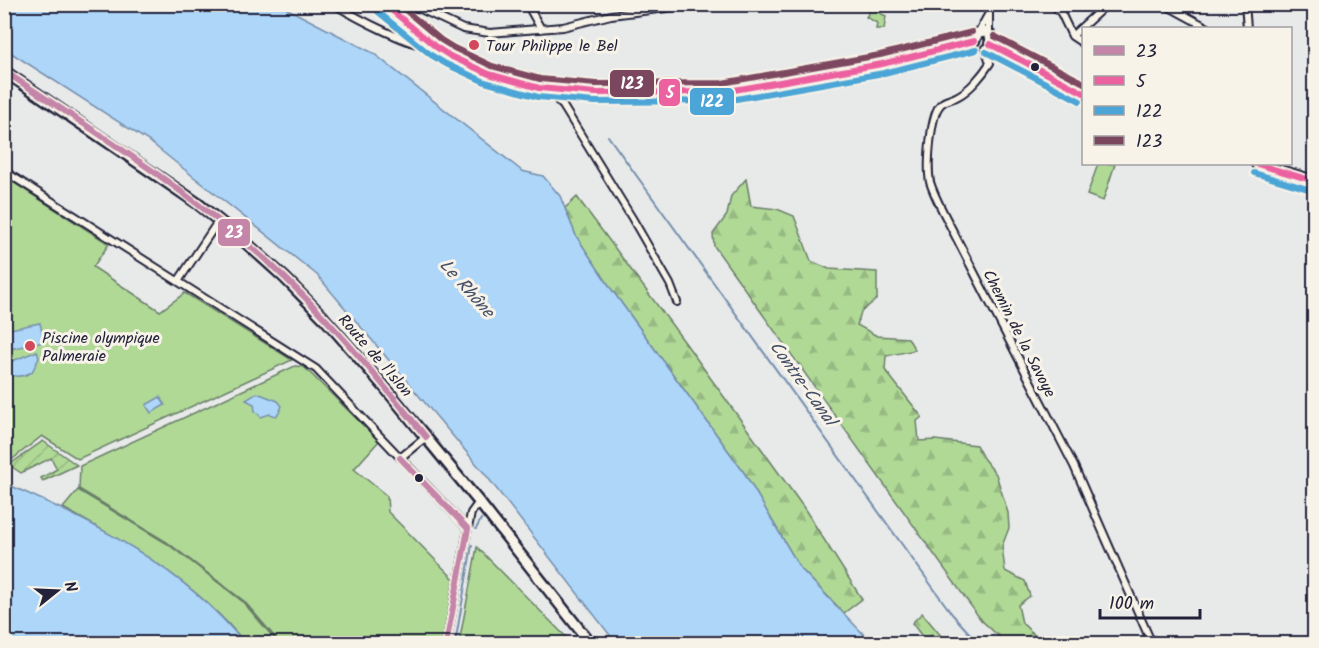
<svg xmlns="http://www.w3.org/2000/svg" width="1319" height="648" font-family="Kalam,sans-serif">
<defs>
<pattern id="forest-firs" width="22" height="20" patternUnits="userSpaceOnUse" patternTransform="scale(1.5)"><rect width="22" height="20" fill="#b0d996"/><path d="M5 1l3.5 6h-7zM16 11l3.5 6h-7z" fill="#97ba82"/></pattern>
<pattern id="garden-furrows" width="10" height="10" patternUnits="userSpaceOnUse" patternTransform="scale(1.5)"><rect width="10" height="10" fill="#b0d996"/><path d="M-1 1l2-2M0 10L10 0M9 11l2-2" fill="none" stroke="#97ba82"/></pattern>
</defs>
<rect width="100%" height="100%" fill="#e8eaea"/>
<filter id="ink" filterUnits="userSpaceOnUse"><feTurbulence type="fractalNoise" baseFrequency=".0167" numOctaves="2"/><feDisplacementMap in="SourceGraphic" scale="12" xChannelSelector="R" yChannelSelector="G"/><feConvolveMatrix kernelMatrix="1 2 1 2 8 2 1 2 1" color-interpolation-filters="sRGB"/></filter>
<g filter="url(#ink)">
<path fill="#b0d996" stroke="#697e68" stroke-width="1.5" d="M 871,9 L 886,16 L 884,29 L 876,29 L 877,23 L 866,17 Z
M 1098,164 L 1115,164 L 1103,201 L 1087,195 Z
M 5,177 L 109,244 L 93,267 L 160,311 L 185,293 L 292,360 L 78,459 L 42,436 L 5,465 Z
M 295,366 L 304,367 L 379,441 L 354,469 L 387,496 L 388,512 L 454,579 L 442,643 L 280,643 L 244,601 L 167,542 L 79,489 L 80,466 Z
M 78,490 L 166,543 L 189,560 L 243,602 L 278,643 L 245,643 C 197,583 130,545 63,508 Z
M 477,547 L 572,643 L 459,643 Z"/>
<path fill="url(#forest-firs)" stroke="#697e68" stroke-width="1.5" d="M 746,179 L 751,206 L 777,209 L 794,216 L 811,261 L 829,269 L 877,272 L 877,299 L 861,312 L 857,325 L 877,336 L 908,338 L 915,350 L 886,356 L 885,370 L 922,417 L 917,421 L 919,441 L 935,440 L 976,445 L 983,458 L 996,474 L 1008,513 L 1009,528 L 1002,546 L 1005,571 L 1025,581 L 1030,596 L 1018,605 L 1022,623 L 1043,643 L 1006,643 L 981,620 L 714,246 L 713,234 L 727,215 L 731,196 Z
M 577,197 L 686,344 L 804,508 L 862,599 L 844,613 L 800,568 L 745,474 L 612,290 L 576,236 L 565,208 Z
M 922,613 L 947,643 L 927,643 L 912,623 Z"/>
<path fill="url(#garden-furrows)" stroke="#697e68" stroke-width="1.5" d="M 43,441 L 77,465 L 43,481 L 41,478 L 57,469 L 51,458 L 21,473 L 9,465 Z"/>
<path fill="#add6f8" stroke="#758eac" stroke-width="1.5" d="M 4,5 L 280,5 L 373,53 L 522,171 L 543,176 L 560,196 L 576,236 L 612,290 L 745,474 L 800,568 L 872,643 L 616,643 L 485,474 L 317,275 L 150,142 L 5,49 Z
M 40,323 L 44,342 L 5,350 L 5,330 Z
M 37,351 L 39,358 L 32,372 C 23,377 14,378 5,373 L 5,364 Z
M 257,393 L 278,401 L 282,406 L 279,413 L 276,416 L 270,414 L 261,417 L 255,411 L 254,404 L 246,400 Z
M 160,397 L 165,405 L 151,413 L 146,405 Z
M 4,483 C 91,520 185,568 244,643 L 5,643 Z"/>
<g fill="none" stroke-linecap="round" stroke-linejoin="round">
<path stroke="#758eac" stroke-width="2" d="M 608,136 L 952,614 L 979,644
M 476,529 L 481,519
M 455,644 L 472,545"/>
<defs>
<path id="street" d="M 334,4 C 353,16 416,50 436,47
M 410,4 L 463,29 L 490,33 L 563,27 L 611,15 L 698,4
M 527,4 L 541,29
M 1052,4 L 1061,13 L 1072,36 L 1084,44
M 1110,4 L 1121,6
M 1164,4 L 1208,28
M 1245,4 L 1247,28
M 978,33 L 988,15
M 989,33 L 989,4
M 1072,36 L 1107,4
M 985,48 L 990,63 C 983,74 970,90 958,96 C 952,100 946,99 941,104 C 930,114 927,167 930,182 C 933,192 938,202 943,212 L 1074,466 L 1152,644
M 546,89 L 563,106 L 632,218 L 670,284 L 677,302
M 4,171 L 316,369 L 468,529
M 179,280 L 219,220
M 400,458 L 426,437
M 446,644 L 471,513 L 479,502"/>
<path id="secondary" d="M 383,4 L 436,47 L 450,56 L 489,74 L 514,82 L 539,88 L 596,93 L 723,92 L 882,64 L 974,41
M 974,41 L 978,33 L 986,32 L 991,36 L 990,44
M 990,44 L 1084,93
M 4,71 L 197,203 L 244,241 L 285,278 L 324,318 L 387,390 L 479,502 L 591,644
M 1257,164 L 1314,181"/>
</defs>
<use href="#street" stroke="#22223b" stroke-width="10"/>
<use href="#secondary" stroke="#22223b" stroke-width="14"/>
<use href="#street" stroke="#f7f3e8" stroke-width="6"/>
<use href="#secondary" stroke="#f7f3e8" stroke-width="9"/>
<defs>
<path id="bus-1" d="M 4,71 C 95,131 186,189 267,261 C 326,314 376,376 426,437
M 400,458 L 468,529
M 446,644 L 468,529"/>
<path id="bus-2" d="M 384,4 L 436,47 L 450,56 L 489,74 L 539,88 L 596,93 L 723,92 L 882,64 L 974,41
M 990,44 L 1084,93
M 1257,164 L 1314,181"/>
<path id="bus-3" d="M 377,11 L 431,55 L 446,64 L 485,82 L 538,97 L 595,102 L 725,101 L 884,73 L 976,50
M 986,52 L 1080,101
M 1254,173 L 1311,190"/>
<path id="bus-4" d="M 398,4 L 441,40 L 454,48 L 492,66 L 540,79 L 596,84 L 722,83 L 880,55 L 972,32
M 994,36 L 1084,83"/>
</defs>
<use href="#bus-1" stroke="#f7f3e8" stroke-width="10"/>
<use href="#bus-2" stroke="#f7f3e8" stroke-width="10"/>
<use href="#bus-3" stroke="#f7f3e8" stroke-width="10"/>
<use href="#bus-4" stroke="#f7f3e8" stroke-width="10"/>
<use href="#bus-1" stroke="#c485a8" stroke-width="6"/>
<use href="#bus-2" stroke="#ec619f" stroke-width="6"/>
<use href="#bus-3" stroke="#4ca5d7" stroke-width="6"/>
<use href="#bus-4" stroke="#7b475f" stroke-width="6"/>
</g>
</g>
<g fill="#d1495b" stroke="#f7f3e8" stroke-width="2">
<circle cx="474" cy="45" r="6"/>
<circle cx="30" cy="346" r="6"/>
</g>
<g fill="#22223b" stroke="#f7f3e8" stroke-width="2">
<circle cx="1035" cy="67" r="5"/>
<circle cx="419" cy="478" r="5"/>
</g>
<g text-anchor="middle" stroke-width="6" stroke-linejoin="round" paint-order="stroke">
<g font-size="16" fill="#22223b" stroke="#f7f3e8" text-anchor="start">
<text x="486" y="51">Tour Philippe le Bel</text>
<text x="42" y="343">Piscine olympique<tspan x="42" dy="18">Palmeraie</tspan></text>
</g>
<g font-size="16" fill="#22223b" stroke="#f7f3e8">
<text transform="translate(1020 333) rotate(63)" y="6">Chemin de la Savoye</text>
<text transform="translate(376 355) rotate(49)" y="6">Route de l'Islon</text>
</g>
<g font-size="18" font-style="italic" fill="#454f6a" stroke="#f7f3e8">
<text transform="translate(467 288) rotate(48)" y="6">Le Rhône</text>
<text transform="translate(803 383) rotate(54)" y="6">Contre-Canal</text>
</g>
</g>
<g stroke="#f7f3e8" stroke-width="2">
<rect x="609" y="69" width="46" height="29" rx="6" fill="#7b475f"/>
<rect x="658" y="78" width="23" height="29" rx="6" fill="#ec619f"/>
<rect x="689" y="87" width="46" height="29" rx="6" fill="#4ca5d7"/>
<rect x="217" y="218" width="34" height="29" rx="6" fill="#c485a8"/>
</g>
<g font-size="16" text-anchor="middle" font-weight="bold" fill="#fff">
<text x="632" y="89">123</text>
<text x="670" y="98">5</text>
<text x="712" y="107">122</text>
<text x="234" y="238">23</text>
</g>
<rect width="1319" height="648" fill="none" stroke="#f7f3e8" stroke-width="24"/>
<rect x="12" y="12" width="1295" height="624" fill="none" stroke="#22223b" stroke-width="2" filter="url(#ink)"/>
<rect x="1082" y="27" width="210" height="138" fill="#f7f3e8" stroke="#a29fa3" stroke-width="1.5"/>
<rect x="1094" y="46" width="30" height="9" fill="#c485a8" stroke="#a29fa3" stroke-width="1.5"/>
<text x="1136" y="57" font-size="18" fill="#22223b">23</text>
<rect x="1094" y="76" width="30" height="9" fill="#ec619f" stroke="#a29fa3" stroke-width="1.5"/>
<text x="1136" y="87" font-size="18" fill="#22223b">5</text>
<rect x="1094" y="106" width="30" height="9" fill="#4ca5d7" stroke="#a29fa3" stroke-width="1.5"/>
<text x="1136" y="117" font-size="18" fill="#22223b">122</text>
<rect x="1094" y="136" width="30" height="9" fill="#7b475f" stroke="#a29fa3" stroke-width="1.5"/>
<text x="1136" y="147" font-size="18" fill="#22223b">123</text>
<g transform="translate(57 591) rotate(72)" stroke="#f7f3e8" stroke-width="4.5" paint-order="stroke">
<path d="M0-4.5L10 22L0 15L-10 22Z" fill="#22223b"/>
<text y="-9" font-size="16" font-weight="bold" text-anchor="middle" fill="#22223b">N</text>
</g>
<path d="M1100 609v9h100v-9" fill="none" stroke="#22223b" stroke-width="3"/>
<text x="1109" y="609" font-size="18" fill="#22223b" stroke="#f7f3e8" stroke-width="4.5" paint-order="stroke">100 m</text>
</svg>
